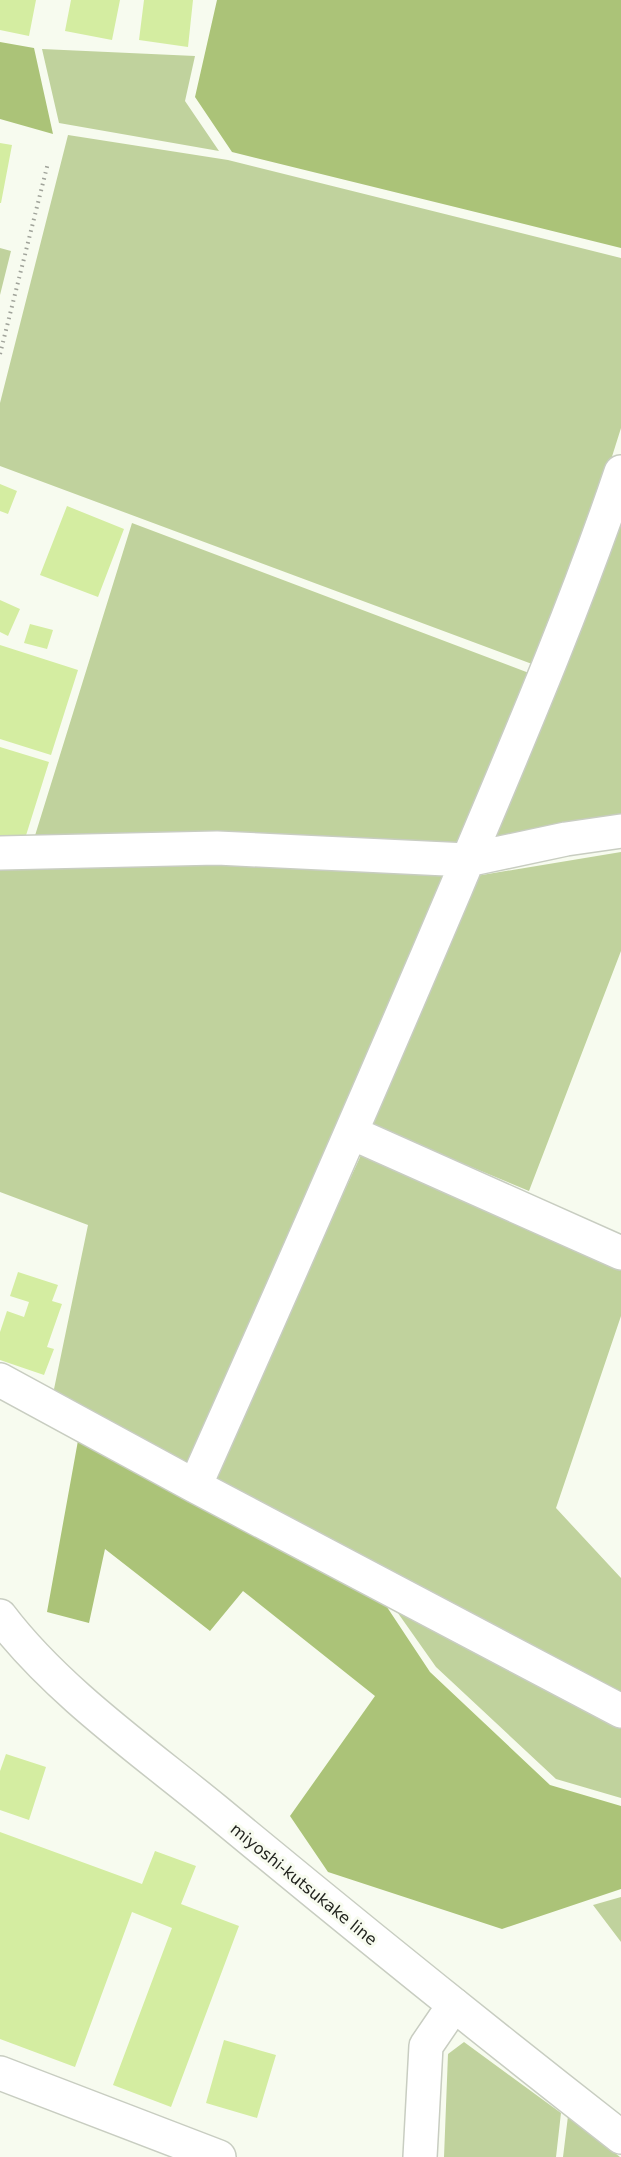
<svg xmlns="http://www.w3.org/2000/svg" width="621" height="2157" font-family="'DejaVu Sans',sans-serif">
<rect width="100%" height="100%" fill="#f7fbef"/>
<path fill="#c0d29d" d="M 42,49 L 195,56 L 185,101 L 219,151 L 59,123 Z
M 68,135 L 228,160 L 621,258 L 621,428 L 593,517 L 532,664 L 0,466 L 0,403 Z
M 0,248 L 11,251 L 0,295 Z
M 621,508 L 621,825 L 481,851 Z
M 132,523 L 529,673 L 459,852 L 33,842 Z
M 621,852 L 621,951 L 529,1191 L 370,1125 L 476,876 Z
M 214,859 L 443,874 L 340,1129 L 190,1470 L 53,1394 L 88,1225 L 0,1192 L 0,862 Z
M 361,1155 L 621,1271 L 621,1316 L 556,1508 L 621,1578 L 621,1694 L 213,1478 Z
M 388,1599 L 621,1723 L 621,1798 L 556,1779 L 436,1667 Z
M 621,1897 L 621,1942 L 593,1905 Z
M 464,2042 L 561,2113 L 556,2157 L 444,2157 L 448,2054 Z
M 568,2116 L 620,2157 L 563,2157 Z"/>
<path fill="#abc378" d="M 217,0 L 621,0 L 621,248 L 232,152 L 195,97 Z
M 0,42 L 34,48 L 53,134 L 0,119 Z
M 79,1435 L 379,1595 L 430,1672 L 550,1785 L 621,1806 L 621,1889 L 502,1929 L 328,1872 L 290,1816 L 375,1696 L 243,1591 L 210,1631 L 105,1549 L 89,1623 L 47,1612 Z"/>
<path fill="#d4eda1" d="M 0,0 L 36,0 L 29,36 L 0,30 Z
M 71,0 L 120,0 L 112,40 L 65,31 Z
M 144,0 L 193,0 L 188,47 L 139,40 Z
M 0,143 L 12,145 L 1,203 L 0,203 Z
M 0,484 L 17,491 L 8,514 L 0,511 Z
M 67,506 L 124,529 L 98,597 L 40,575 Z
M 0,600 L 20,609 L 8,636 L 0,632 Z
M 30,624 L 53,630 L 47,649 L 24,643 Z
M 0,645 L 78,670 L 51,755 L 0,739 Z
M 0,747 L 49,762 L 23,845 L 0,838 Z
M 18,1272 L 58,1285 L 52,1301 L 62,1304 L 47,1347 L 54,1349 L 44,1375 L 0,1360 L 0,1332 L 7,1311 L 24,1317 L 29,1302 L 10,1296 Z
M 6,1754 L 46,1767 L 29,1820 L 0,1810 L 0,1771 Z
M 0,1832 L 142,1884 L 155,1851 L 196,1866 L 181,1904 L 239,1926 L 171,2107 L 113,2085 L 172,1928 L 132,1912 L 75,2067 L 0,2039 Z
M 224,2040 L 276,2055 L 257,2118 L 206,2103 Z"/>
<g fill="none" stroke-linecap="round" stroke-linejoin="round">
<defs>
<path id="minor" d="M 0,853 L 217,848 L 467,860 L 566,839 L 621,831
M 352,1133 L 621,1253
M 0,1380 L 195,1486 L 621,1711
M 195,1486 C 284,1287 371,1088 456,888 C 514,750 573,614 621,472
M 0,2073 L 219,2157
M 420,2157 L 426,2046 L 454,2005"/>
<path id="major" d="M 0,1616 C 56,1690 143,1751 215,1810 C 349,1921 484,2030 621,2137"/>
</defs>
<use href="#minor" stroke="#c8cdc1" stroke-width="36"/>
<use href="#major" stroke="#c8cdc1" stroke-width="36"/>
<path stroke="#a0a39a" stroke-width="4" stroke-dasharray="1.5 4.5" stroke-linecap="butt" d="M 0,354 L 48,163"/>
<use href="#minor" stroke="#fff" stroke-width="33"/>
<use href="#major" stroke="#fff" stroke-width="33"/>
</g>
<g text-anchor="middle" stroke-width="6" stroke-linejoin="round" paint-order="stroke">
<g font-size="16" fill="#21231e" stroke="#f7fbef">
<text transform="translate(304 1884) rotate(39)" y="6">miyoshi-kutsukake line</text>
</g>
</g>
</svg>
